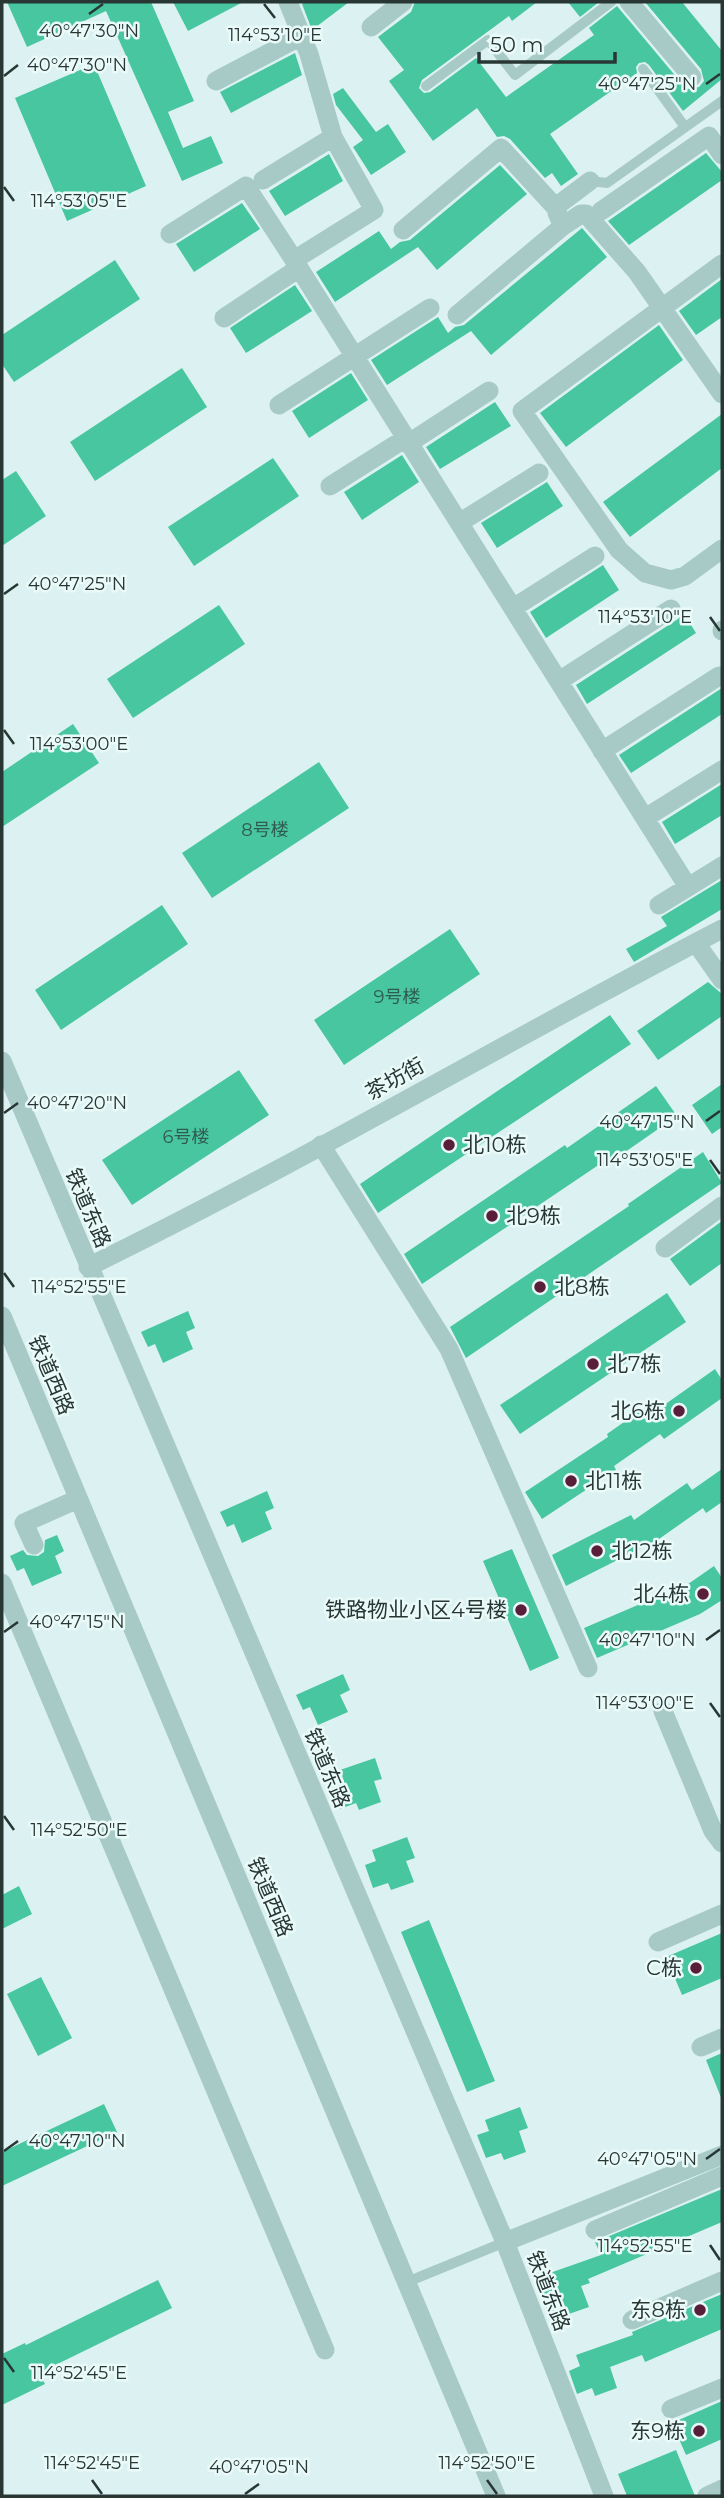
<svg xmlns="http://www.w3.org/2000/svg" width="724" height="2498" font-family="Montserrat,'Noto Sans SC',sans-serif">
<rect width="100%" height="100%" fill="#dcf2f2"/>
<path fill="#47c69f" d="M 7,2 L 151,2 L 194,101 L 168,112 L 183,148 L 211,136 L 223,163 L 182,181 L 106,11 L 27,47 Z
M 173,2 L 243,2 L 188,31 Z
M 305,2 L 349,2 L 312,30 L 302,4 Z
M 415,2 L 537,2 L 512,21 L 509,16 L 422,80 L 419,88 L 424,93 L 430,92 L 476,58 L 506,97 L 594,35 L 589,28 L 617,6 L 683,85 L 688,89 L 699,87 L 704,81 L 701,69 L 645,2 L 682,2 L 722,51 L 722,79 L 683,111 L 649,65 L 645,62 L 639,63 L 636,67 L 637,73 L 550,134 L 578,174 L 561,186 L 552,173 L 545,178 L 510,139 L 504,136 L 497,137 L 477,108 L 433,141 L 389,81 L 404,70 L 378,37 L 411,12 Z
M 568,2 L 599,2 L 580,17 Z
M 295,53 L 302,75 L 231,113 L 220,92 Z
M 94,64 L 146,186 L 67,221 L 15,98 Z
M 343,88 L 376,132 L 388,124 L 406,152 L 371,175 L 353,147 L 363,140 L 336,105 L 333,94 Z
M 706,153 L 722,172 L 722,180 L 629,245 L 608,221 Z
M 329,154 L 343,181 L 285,216 L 269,191 Z
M 500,165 L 527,194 L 437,270 L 418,247 L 335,302 L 316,272 L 379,231 L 391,249 L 400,242 L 410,240 Z
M 242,203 L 260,229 L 194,272 L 176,244 Z
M 582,228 L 607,257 L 491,355 L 471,331 L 387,385 L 371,360 L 438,317 L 448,333 L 455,327 L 464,325 Z
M 115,260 L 140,299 L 14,382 L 2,364 L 2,335 Z
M 722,279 L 722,317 L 696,335 L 679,311 Z
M 295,285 L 312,311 L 246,353 L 230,328 Z
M 659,325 L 683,360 L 566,447 L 540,413 Z
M 182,368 L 207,407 L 95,481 L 70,442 Z
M 351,373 L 368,400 L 309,438 L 292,411 Z
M 495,402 L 511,426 L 440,469 L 426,447 Z
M 722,414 L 722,468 L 630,537 L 603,502 Z
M 402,455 L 419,482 L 362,520 L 344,492 Z
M 273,458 L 299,496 L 194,566 L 168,527 Z
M 16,471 L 46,516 L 2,546 L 2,480 Z
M 547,482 L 563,506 L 497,548 L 481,523 Z
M 603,565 L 619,590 L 546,638 L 530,612 Z
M 219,605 L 245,644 L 133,718 L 107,679 Z
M 683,612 L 696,633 L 587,704 L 576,685 L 678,619 Z
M 722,688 L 722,714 L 631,773 L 619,755 Z
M 73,724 L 99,763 L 2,827 L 2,772 Z
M 319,762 L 349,808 L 212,898 L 182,853 Z
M 722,784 L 722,815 L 675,844 L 662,822 Z
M 722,880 L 722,909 L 634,962 L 626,949 L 667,926 L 661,917 Z
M 162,905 L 188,944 L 61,1030 L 35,990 Z
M 450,929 L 480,974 L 344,1065 L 314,1020 Z
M 708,982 L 722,994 L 722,1016 L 658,1060 L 637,1031 Z
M 610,1015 L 631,1044 L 378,1213 L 360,1184 Z
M 239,1070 L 269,1115 L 132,1205 L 102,1160 Z
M 722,1084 L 722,1127 L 712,1134 L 692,1105 Z
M 656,1086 L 677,1116 L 602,1168 L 600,1164 L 422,1284 L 404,1254 L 565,1145 L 567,1148 Z
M 703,1152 L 722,1183 L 466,1358 L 450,1327 L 629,1206 L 628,1204 Z
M 722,1221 L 722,1263 L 690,1286 L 670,1259 Z
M 667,1293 L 686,1322 L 520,1434 L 500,1405 Z
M 188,1311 L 195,1328 L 186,1332 L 193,1349 L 163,1363 L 155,1344 L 148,1347 L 141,1332 Z
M 715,1369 L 722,1380 L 722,1398 L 664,1439 L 660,1434 L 614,1466 L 616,1470 L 542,1519 L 525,1492 L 608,1437 L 607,1434 L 644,1408 L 650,1415 Z
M 722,1469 L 722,1502 L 706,1513 L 703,1508 L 659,1539 L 566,1586 L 552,1555 L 631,1515 L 634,1520 L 687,1483 L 692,1490 Z
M 267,1491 L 274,1508 L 265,1512 L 272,1529 L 242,1543 L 234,1524 L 227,1527 L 220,1512 Z
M 57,1535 L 64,1551 L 55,1556 L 62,1573 L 32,1586 L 24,1568 L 17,1571 L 10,1556 L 23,1550 L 27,1555 L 38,1556 L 44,1552 L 45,1540 Z
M 512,1549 L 559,1658 L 530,1671 L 483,1561 Z
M 714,1566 L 722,1578 L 722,1600 L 700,1614 L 597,1658 L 584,1628 L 666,1593 L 668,1598 Z
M 343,1674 L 350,1690 L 340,1695 L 348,1712 L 318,1725 L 310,1707 L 303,1710 L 296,1695 Z
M 375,1758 L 382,1779 L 374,1781 L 381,1802 L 359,1810 L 356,1803 L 340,1809 L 332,1785 L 344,1781 L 340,1770 Z
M 407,1837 L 415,1858 L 406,1861 L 414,1882 L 391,1890 L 388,1883 L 373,1888 L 365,1865 L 376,1861 L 372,1850 Z
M 19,1886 L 32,1914 L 2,1929 L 2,1895 Z
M 429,1920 L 495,2081 L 467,2092 L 401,1932 Z
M 722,1933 L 722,1978 L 682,1995 L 666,1957 Z
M 41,1977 L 72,2038 L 38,2056 L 7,1994 Z
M 722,2053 L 722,2100 L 706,2060 Z
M 104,2104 L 117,2132 L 2,2186 L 2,2152 Z
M 520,2107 L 528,2128 L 519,2131 L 526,2152 L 504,2160 L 501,2153 L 486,2158 L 477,2135 L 489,2131 L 485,2120 Z
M 722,2189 L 722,2222 L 588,2279 L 590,2283 L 581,2286 L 589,2307 L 566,2315 L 563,2307 L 548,2313 L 540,2290 L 551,2285 L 547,2274 L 601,2255 L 595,2242 Z
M 158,2280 L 172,2308 L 39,2373 L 45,2384 L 2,2405 L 2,2354 L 25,2343 L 26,2345 Z
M 722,2294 L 722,2329 L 645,2362 L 642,2355 L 610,2367 L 617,2388 L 595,2396 L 592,2388 L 577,2394 L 569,2371 L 580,2366 L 576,2355 L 633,2335 L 632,2332 Z
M 722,2401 L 722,2439 L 686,2455 L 672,2423 Z
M 676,2450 L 695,2496 L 627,2496 L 618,2474 Z"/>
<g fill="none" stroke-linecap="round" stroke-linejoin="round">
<path stroke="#a8cac7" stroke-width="10" d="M 643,69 L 685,127
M 426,86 L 488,40 L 515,75 L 611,2
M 590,181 L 607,183 L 722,101
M 407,2282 L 505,2242"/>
<path stroke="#a8cac7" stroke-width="19" d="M 288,2 L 309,54 L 333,137 L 374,210 L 294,260 L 688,887
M 629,2 L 692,77
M 371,27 L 403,2
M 216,81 L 301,36
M 263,180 L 333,137
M 601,211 L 709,136 L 722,155
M 563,226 L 581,214 L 586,214 L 637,272 L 722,394
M 403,230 L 501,148 L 557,209
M 170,234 L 246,186 L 294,260
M 722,264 L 522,411 L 619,550 L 645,573 L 671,580 L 685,576 L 722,549
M 457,315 L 563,226 L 557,213 L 558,205 L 590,181
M 224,318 L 299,268
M 279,405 L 430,308
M 409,443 L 489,391
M 330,486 L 406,438
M 459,523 L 539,473
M 513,608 L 595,556
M 722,631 L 722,630
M 559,681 L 671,609
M 602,751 L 719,676
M 645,818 L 722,770
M 659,905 L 722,866
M 696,943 L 722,980
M 2,1061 L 505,2242 L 604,2496
M 321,1145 L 449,1349 L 588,1668
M 665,1248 L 722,1206
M 2,1316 L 496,2496
M 34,1545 L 24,1523 L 78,1499
M 2,1583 L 325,2350
M 663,1711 L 713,1831 L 722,1843
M 658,1942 L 722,1914
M 701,2047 L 722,2038
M 595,2230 L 722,2176
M 632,2320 L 722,2281
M 671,2409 L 722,2388
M 707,2496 L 722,2489"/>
<path stroke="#a8cac7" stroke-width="19" d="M 88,1267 C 303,1162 510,1039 722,929
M 505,2242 L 722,2155"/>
</g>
<path fill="none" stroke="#283734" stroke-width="2.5" d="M 264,4 L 275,18M 89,14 L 103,4M 4,76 L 18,65M 706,84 L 720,74M 4,187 L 14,201M 4,594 L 18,584M 710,617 L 720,631M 4,730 L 14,744M 4,1113 L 18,1103M 706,1121 L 720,1111M 710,1160 L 720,1174M 4,1273 L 14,1287M 4,1632 L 18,1622M 706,1640 L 720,1630M 710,1703 L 720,1717M 4,1816 L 14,1830M 4,2151 L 18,2141M 706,2159 L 720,2149M 710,2245 L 720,2260M 4,2358 L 14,2372M 92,2480 L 102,2494M 487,2480 L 497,2494M 245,2494 L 259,2484"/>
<g fill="#591e3a" stroke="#e9faf9" stroke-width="2.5">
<circle cx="449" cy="1145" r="7"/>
<circle cx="492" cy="1216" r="7"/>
<circle cx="540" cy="1287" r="7"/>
<circle cx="593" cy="1364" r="7"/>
<circle cx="679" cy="1411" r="7"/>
<circle cx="571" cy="1481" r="7"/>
<circle cx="597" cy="1551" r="7"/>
<circle cx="703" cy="1594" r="7"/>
<circle cx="521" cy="1610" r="7"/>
<circle cx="696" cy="1968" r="7"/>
<circle cx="700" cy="2310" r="7"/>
<circle cx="699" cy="2431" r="7"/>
</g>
<g text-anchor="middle" stroke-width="5" stroke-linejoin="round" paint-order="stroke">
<g font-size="18" fill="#305b4f">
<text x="265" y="836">8号楼</text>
<text x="397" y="1003">9号楼</text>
<text x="186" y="1143">6号楼</text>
</g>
<g font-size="21" fill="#283734" stroke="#e9faf9">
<text transform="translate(395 1079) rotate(-29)" y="7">茶坊街</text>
<text transform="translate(88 1208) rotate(67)" y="7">铁道东路</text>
<text transform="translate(51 1375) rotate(67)" y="7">铁道西路</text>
<text transform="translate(327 1768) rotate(67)" y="7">铁道东路</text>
<text transform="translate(270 1897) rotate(67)" y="7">铁道西路</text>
<text transform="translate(548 2291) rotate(69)" y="7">铁道东路</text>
</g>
<g font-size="21" fill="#283734" stroke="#e9faf9" text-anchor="start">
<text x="463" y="1152">北10栋</text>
<text x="506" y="1223">北9栋</text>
<text x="554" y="1294">北8栋</text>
<text x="607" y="1371">北7栋</text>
<text x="665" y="1418" text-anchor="end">北6栋</text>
<text x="585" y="1488">北11栋</text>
<text x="611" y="1558">北12栋</text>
<text x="689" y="1601" text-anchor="end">北4栋</text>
<text x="507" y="1617" text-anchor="end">铁路物业小区4号楼</text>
<text x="682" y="1975" text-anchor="end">C栋</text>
<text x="686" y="2317" text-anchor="end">东8栋</text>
<text x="685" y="2438" text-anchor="end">东9栋</text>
</g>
</g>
<g font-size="18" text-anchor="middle" fill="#283734" stroke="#e9faf9" stroke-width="5" stroke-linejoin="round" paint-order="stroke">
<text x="89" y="37">40°47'30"N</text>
<text x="275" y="41">114°53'10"E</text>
<text x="77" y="71">40°47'30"N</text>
<text x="647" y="90">40°47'25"N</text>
<text x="79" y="207">114°53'05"E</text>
<text x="77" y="590">40°47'25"N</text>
<text x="645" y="623">114°53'10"E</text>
<text x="79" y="750">114°53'00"E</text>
<text x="77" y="1109">40°47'20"N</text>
<text x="647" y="1128">40°47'15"N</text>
<text x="645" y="1166">114°53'05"E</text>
<text x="79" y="1293">114°52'55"E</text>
<text x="77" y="1628">40°47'15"N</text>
<text x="647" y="1646">40°47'10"N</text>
<text x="645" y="1709">114°53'00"E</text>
<text x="79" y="1836">114°52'50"E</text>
<text x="77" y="2147">40°47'10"N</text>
<text x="647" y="2165">40°47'05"N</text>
<text x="645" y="2252">114°52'55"E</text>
<text x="79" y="2379">114°52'45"E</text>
<text x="92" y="2469">114°52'45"E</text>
<text x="487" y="2469">114°52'50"E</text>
<text x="259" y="2473">40°47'05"N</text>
</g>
<rect width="724" height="2498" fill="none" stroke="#283734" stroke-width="7"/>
<path d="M479 52v10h136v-10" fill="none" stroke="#283734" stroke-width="3.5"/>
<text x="490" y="52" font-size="21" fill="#283734" stroke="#e9faf9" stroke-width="5" paint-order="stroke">50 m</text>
</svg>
